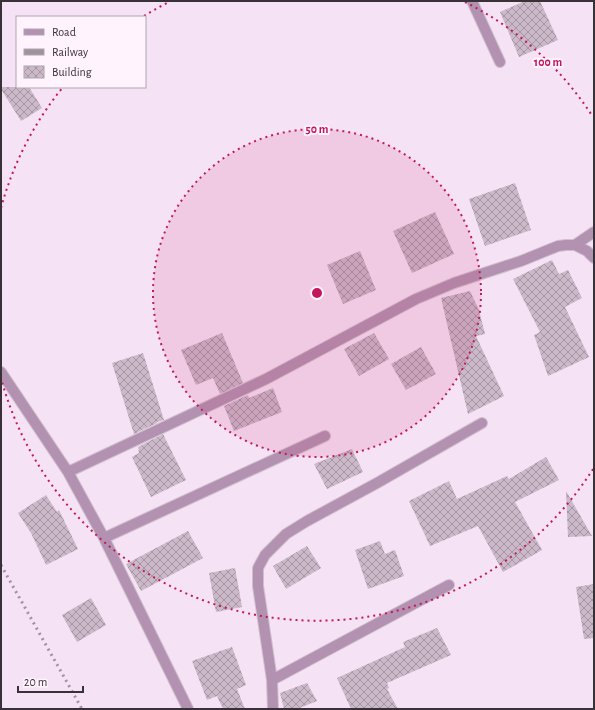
<svg xmlns="http://www.w3.org/2000/svg" width="595" height="710" font-family="'Alegreya Sans',sans-serif">
<defs>
<pattern id="building-cross-hatch" width="8" height="8" patternUnits="userSpaceOnUse"><rect width="8" height="8" fill="#cbb8c9"/><path d="M0 0l8 8M0 8l8-8" fill="none" stroke="#a696a4"/></pattern>
</defs>
<rect width="100%" height="100%" fill="#f6e2f5"/>
<path fill="url(#building-cross-hatch)" d="M 525,1 L 540,1 L 558,40 L 519,57 L 500,12 Z
M 1,87 L 29,87 L 42,108 L 21,121 L 1,89 Z
M 515,183 L 531,230 L 485,246 L 469,199 Z
M 435,212 L 454,254 L 412,273 L 393,231 Z
M 360,251 L 376,290 L 343,304 L 327,265 Z
M 552,260 L 559,274 L 568,270 L 582,298 L 565,307 L 589,357 L 548,376 L 534,335 L 540,332 L 513,279 Z
M 470,291 L 479,310 L 485,334 L 476,336 L 504,396 L 468,414 L 441,298 Z
M 222,333 L 243,383 L 220,394 L 213,378 L 196,385 L 181,350 Z
M 374,333 L 389,359 L 359,376 L 344,349 Z
M 421,347 L 436,374 L 406,390 L 391,364 Z
M 143,353 L 164,420 L 157,422 L 157,423 L 134,434 L 112,363 Z
M 273,388 L 282,412 L 234,431 L 224,406 L 248,395 L 249,398 Z
M 163,434 L 186,480 L 151,497 L 132,457 L 139,453 L 138,447 Z
M 352,449 L 363,472 L 327,489 L 314,464 Z
M 546,457 L 559,480 L 515,502 L 542,550 L 503,572 L 478,526 L 430,546 L 409,501 L 449,481 L 457,499 L 507,476 L 509,479 Z
M 566,491 L 592,536 L 568,537 Z
M 46,495 L 57,512 L 59,510 L 78,549 L 46,565 L 31,533 L 18,513 Z
M 188,531 L 203,558 L 141,591 L 126,564 Z
M 380,541 L 385,554 L 395,550 L 404,576 L 368,589 L 355,550 Z
M 307,546 L 321,568 L 286,589 L 273,566 Z
M 235,568 L 242,607 L 216,612 L 209,573 Z
M 594,584 L 594,638 L 584,639 L 576,587 Z
M 91,598 L 106,625 L 77,642 L 62,615 Z
M 437,628 L 451,655 L 387,683 L 389,688 L 387,689 L 398,709 L 351,709 L 337,678 L 405,647 L 403,642 Z
M 232,647 L 246,685 L 237,689 L 245,709 L 223,709 L 217,696 L 207,700 L 192,661 Z
M 307,683 L 317,701 L 297,709 L 284,709 L 280,693 Z"/>
<g fill="none" stroke-linecap="round" stroke-linejoin="round">
<defs>
<path id="street" d="M 472,1 L 500,62
M 575,245 L 594,232
M 1,372 L 68,472 L 104,538 L 188,709
M 68,472 L 266,379 L 416,299 L 454,283 L 521,261 L 558,246 L 566,245 L 575,245 L 587,251 L 594,258
M 104,538 L 325,436
M 272,680 L 449,585
M 273,709 L 272,680 L 258,586 L 258,568 L 265,555 L 286,534 L 307,521 L 377,483 L 482,423"/>
</defs>
<use href="#street" stroke="#d0bfcf" stroke-width="12"/>
<use href="#street" stroke="#b392b1" stroke-width="10"/>
<path stroke="#a0929f" stroke-width="3" stroke-dasharray="2 4" stroke-linecap="butt" d="M 1,565 L 82,709"/>
</g>
<circle cx="317" cy="293" r="164" fill="#c2185b" fill-opacity=".12"/>
<g fill="none" stroke="#c2185b" stroke-width="2" stroke-dasharray="2 4">
<circle cx="317" cy="293" r="164"/>
<path d="M593 469A327 327 0 0 1 1 378M1 208A327 327 0 0 1 63 87M144 16A327 327 0 0 1 169 2M465 2A327 327 0 0 1 593 117"/>
</g>
<circle cx="317" cy="293" r="6" fill="#c2185b" stroke="#fff3fe" stroke-width="2"/>
<g font-size="12" text-anchor="middle" font-weight="bold" fill="#c2185b" stroke="#fff3fe" stroke-width="4" stroke-linejoin="round" paint-order="stroke">
<text x="548" y="66">100 m</text>
<text x="317" y="133">50 m</text>
</g>
<rect width="595" height="710" fill="none" stroke="#393138" stroke-width="4"/>
<rect x="16" y="16" width="130" height="72" fill="#fff3fe" stroke="#b0a5af"/>
<rect x="24" y="29" width="20" height="6" fill="#b392b1" stroke="#b0a5af"/>
<text x="52" y="36" font-size="12" fill="#393138">Road</text>
<rect x="24" y="49" width="20" height="6" fill="#a0929f" stroke="#b0a5af"/>
<text x="52" y="56" font-size="12" fill="#393138">Railway</text>
<rect x="24" y="66" width="20" height="12" fill="url(#building-cross-hatch)" stroke="#b0a5af"/>
<text x="52" y="76" font-size="12" fill="#393138">Building</text>
<path d="M18 686v6h65v-6" fill="none" stroke="#393138" stroke-width="2"/>
<text x="24" y="686" font-size="12" fill="#393138" stroke="#fff3fe" stroke-width="3" paint-order="stroke">20 m</text>
</svg>
